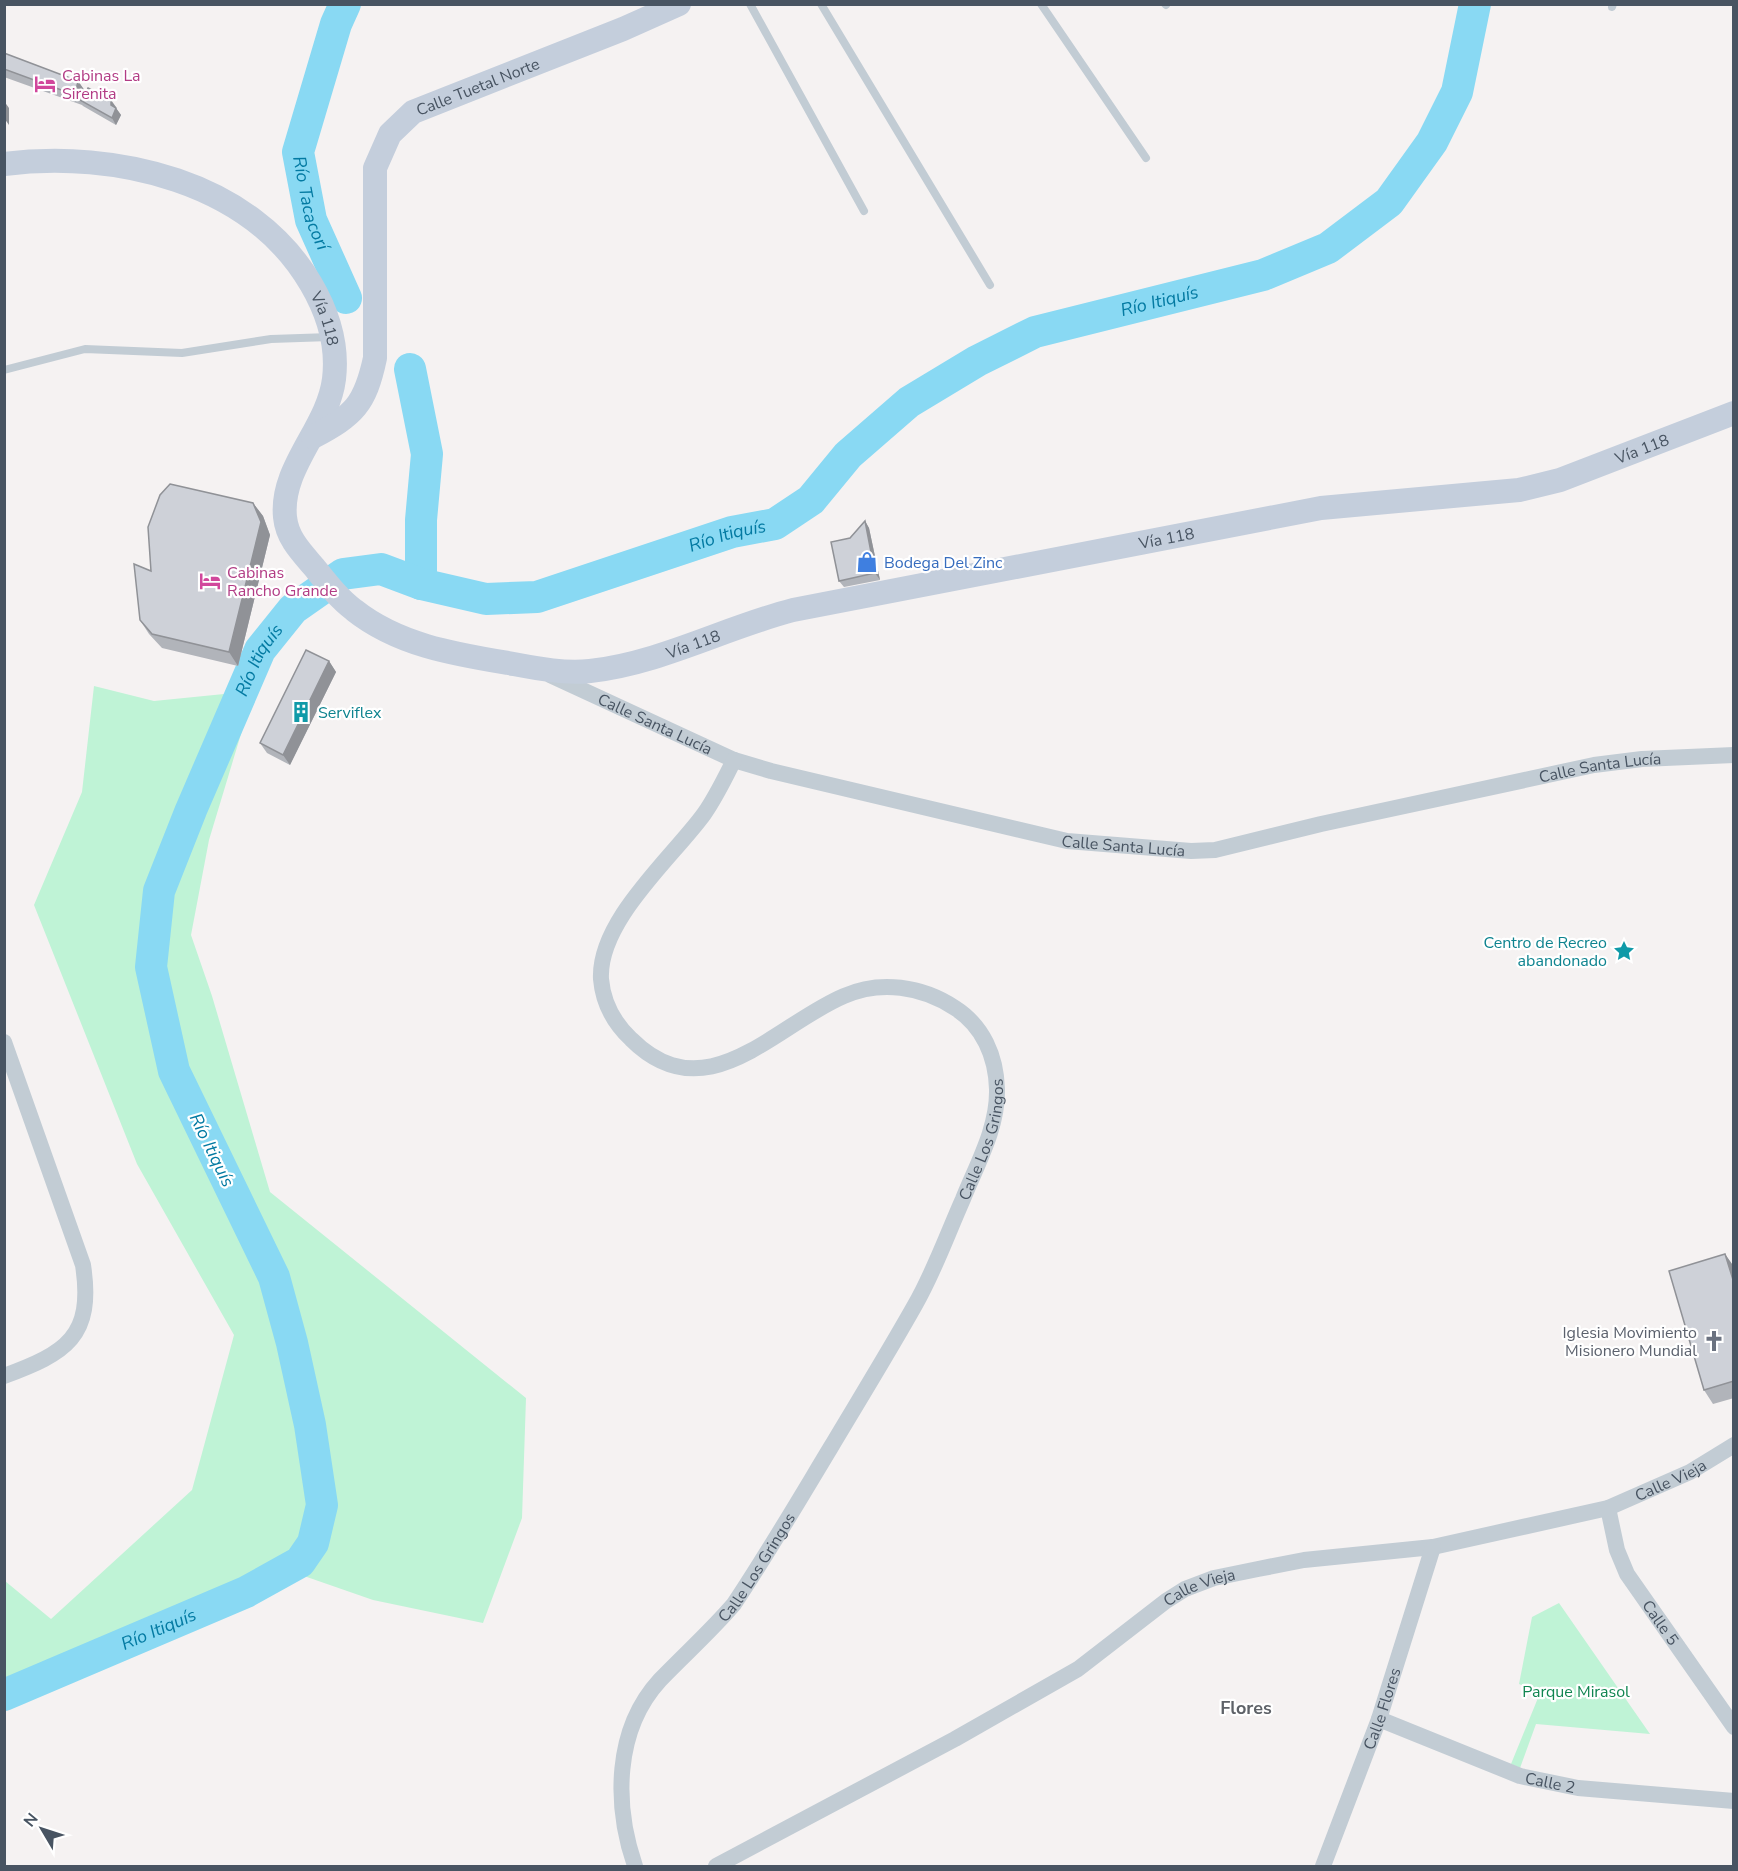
<svg xmlns="http://www.w3.org/2000/svg" width="1738" height="1871" font-family="'Nunito Sans',sans-serif">
<rect width="100%" height="100%" fill="#f5f2f2"/>
<path fill="#bff3d6" d="M 94,686 L 154,701 L 254,691 L 209,840 L 191,935 L 212,996 L 270,1192 L 526,1398 L 522,1518 L 483,1623 L 373,1600 L 304,1576 L 5,1696 L 5,1581 L 51,1619 L 192,1490 L 234,1335 L 137,1164 L 34,905 L 82,792 Z
M 1559,1603 L 1650,1734 L 1536,1724 L 1520,1768 L 1511,1764 L 1540,1693 L 1519,1684 L 1532,1617 Z"/>
<g fill="none" stroke-linecap="round" stroke-linejoin="round">
<g stroke="#89d9f3" stroke-width="32">
<path id="s1" d="M 345,4 L 336,24 L 298,152 L 311,220 L 346,298"/>
<path d="M 410,369 L 427,454 L 421,520 L 421,584"/>
<path id="s2" d="M 4,1695 L 246,1592 L 300,1562 L 313,1543 L 322,1505 L 310,1425 L 292,1343 L 274,1277 L 174,1071 L 151,967 L 159,891 L 191,810 L 260,650 L 293,609 L 343,574 L 381,569 L 421,584 L 486,599 L 537,597 L 732,532 L 775,524 L 811,500 L 848,455 L 909,402 L 977,361 L 1035,332 L 1263,275 L 1328,248 L 1389,202 L 1432,142 L 1457,92 L 1475,4"/>
</g>
<path stroke="#c2ccd4" stroke-width="8" d="M 750,4 L 864,211
M 821,4 L 990,285
M 1041,4 L 1146,158
M 1165,4 L 1166,5
M 1612,7 L 1613,4
M 4,370 L 85,349 L 182,353 L 271,339 L 330,337"/>
<g stroke="#c2ccd4" stroke-width="16">
<path id="s3" d="M 550,675 L 734,760 L 771,771 L 1067,841 L 1191,851 L 1215,850 L 1321,824 L 1594,765 L 1642,759 L 1734,755"/>
<path d="M 4,1042 L 83,1265 C 94,1337 66,1353 4,1376"/>
<path id="s4" d="M 1608,1508 L 1617,1550 L 1627,1574 L 1734,1727"/>
<path id="s5" d="M 1379,1719 L 1520,1776 L 1578,1788 L 1734,1801"/>
<path id="s6" d="M 635,1866 C 614,1805 614,1730 660,1680 C 685,1654 711,1631 734,1604 C 768,1553 799,1500 831,1447 C 859,1400 888,1353 915,1305 C 934,1272 947,1235 963,1199 C 977,1164 998,1128 997,1089 C 996,1056 983,1026 955,1008 C 922,986 880,980 844,996 C 775,1025 706,1114 631,1039 C 614,1023 603,1002 601,979 C 598,921 672,858 704,814 C 716,797 725,778 734,760"/>
<path id="s7" d="M 716,1866 L 955,1739 L 1078,1669 L 1166,1601 L 1185,1589 L 1214,1578 L 1258,1569 L 1304,1560 L 1433,1547 L 1608,1508 L 1690,1472 L 1734,1445"/>
<path id="s8" d="M 1323,1866 L 1379,1719 L 1433,1547"/>
</g>
<g stroke="#c4cedc" stroke-width="24">
<path id="s9" d="M 4,164 C 115,150 251,181 311,284 C 328,313 338,346 334,379 C 328,428 280,467 285,517 C 287,538 301,552 314,567 C 326,582 338,598 354,610 C 398,645 454,654 508,663 C 535,668 563,674 590,671 C 661,663 724,628 793,610 L 1321,508 L 1519,490 L 1560,480 L 1734,413"/>
<path id="s10" d="M 313,437 C 354,415 365,405 375,358 L 375,168 L 390,134 L 413,112 L 623,29 L 679,4"/>
</g>
</g>
<path fill="#b1b4ba" d="M 4,53 L 78,81 L 85,91 L 85,95 L 116,107 L 116,108 L 121,115 L 116,125 L 83,106 L 82,105 L 4,77 Z
M 253,503 L 263,516 L 270,535 L 238,666 L 162,648 L 149,634 L 140,620 Z
M 865,521 L 869,528 L 880,580 L 844,587 L 839,581 L 850,538 Z
M 329,661 L 336,672 L 290,765 L 267,753 L 260,743 Z
M 1725,1254 L 1734,1267 L 1734,1398 L 1713,1404 L 1704,1390 Z"/>
<path fill="#909297" d="M 78,81 L 85,91 L 83,102 L 78,99 L 82,105 L 75,95 Z
M 111,100 L 116,107 L 116,109 L 116,108 L 121,115 L 116,125 L 112,118 L 111,105 Z
M 4,101 L 9,108 L 9,125 L 4,118 Z
M 253,503 L 263,516 L 270,535 L 238,666 L 229,652 Z
M 865,521 L 869,528 L 880,580 L 875,573 Z
M 329,661 L 336,672 L 290,765 L 283,755 Z
M 1725,1254 L 1734,1267 L 1734,1283 Z"/>
<path fill="#ced1d8" stroke="#909297" stroke-width="1.5" d="M 4,53 L 78,81 L 75,95 L 4,69 Z
M 88,88 L 111,100 L 111,105 L 116,108 L 112,118 L 78,99 L 80,93 L 85,95 Z
M 170,484 L 253,503 L 261,522 L 229,652 L 152,634 L 140,620 L 134,564 L 151,571 L 148,527 L 160,495 Z
M 865,521 L 875,573 L 839,581 L 831,542 L 850,538 Z
M 306,650 L 329,661 L 283,755 L 260,743 Z
M 1725,1254 L 1734,1283 L 1734,1381 L 1704,1390 L 1669,1271 Z"/>
<defs>
<symbol id="hotel-bare" viewBox="-9 -9 18 18"><path d="M-6-4.5h1.5V1H6V5H4.5V3h-9V5H-6ZM-4 0a1.8 1.8 0 1 1 3.6 0ZM.5 0V-2.5h3Q6-2.5 6 0Z" fill="#d1479c" stroke="#fff" stroke-width="2.5" paint-order="stroke"/></symbol>
<symbol id="shop-bare" viewBox="-9 -9 18 18"><path d="M-5-2.5h2.3a2.7 3.5 0 0 1 5.4 0H5L5.5 6h-11ZM-1.5-2.5h3a1.5 2.3 0 0 0-3 0Z" fill="#3f7fe0" stroke="#fff" stroke-width="2.5" paint-order="stroke"/></symbol>
<symbol id="building-bare" viewBox="-9 -9 18 18"><path d="M-4-6H4V6H1V3H-1V6H-4ZM-2.5-4.3h1.7v1.8h-1.7ZM.8-4.3h1.7v1.8H.8ZM-2.5-1h1.7V.8h-1.7ZM.8-1h1.7V.8H.8Z" fill="#0f9aa8" stroke="#fff" stroke-width="2.5" paint-order="stroke"/></symbol>
<symbol id="sight-bare" viewBox="-9 -9 18 18"><path d="M0-6L1.8-2.2L6-1.7L2.9 1.2L3.7 5.4L0 3.3L-3.7 5.4L-2.9 1.2L-6-1.7L-1.8-2.2Z" fill="#0f9aa8" stroke="#fff" stroke-width="2.5" paint-order="stroke"/></symbol>
<symbol id="church-bare" viewBox="-9 -9 18 18"><path d="M-1.2-6h2.4v3.5h3.3v2.4h-3.3V6h-2.4V-.1h-3.3v-2.4h3.3Z" fill="#6b7280" stroke="#fff" stroke-width="2.5" paint-order="stroke"/></symbol>
</defs>
<g fill-rule="evenodd">
<use href="#hotel-bare" x="30" y="69" width="30" height="30"/>
<use href="#shop-bare" x="852" y="547" width="30" height="30"/>
<use href="#hotel-bare" x="195" y="566" width="30" height="30"/>
<use href="#building-bare" x="286" y="697" width="30" height="30"/>
<use href="#sight-bare" x="1609" y="936" width="30" height="30"/>
<use href="#church-bare" x="1699" y="1326" width="30" height="30"/>
</g>
<g text-anchor="middle" stroke-width="4.5" stroke-linejoin="round" paint-order="stroke">
<g font-size="16" fill="#b23c85" stroke="#fff" text-anchor="start">
<text x="62" y="81">Cabinas La<tspan x="62" dy="18">Sirenita</tspan></text>
<text x="227" y="578">Cabinas<tspan x="227" dy="18">Rancho Grande</tspan></text>
</g>
<g font-size="16" fill="#485462" stroke="#fff">
<text dy="6" stroke="none"><textPath href="#s10" startOffset="434">Calle Tuetal Norte</textPath></text>
<text dy="6" stroke="none"><textPath href="#s9" startOffset="386">Vía 118</textPath></text>
<text dy="6" stroke="none"><textPath href="#s9" startOffset="2040">Vía 118</textPath></text>
<text dy="6" stroke="none"><textPath href="#s9" startOffset="1554">Vía 118</textPath></text>
<text dy="6" stroke="none"><textPath href="#s9" startOffset="1068">Vía 118</textPath></text>
<text dy="6" stroke="none"><textPath href="#s3" startOffset="116">Calle Santa Lucía</textPath></text>
<text dy="6" stroke="none"><textPath href="#s3" startOffset="1088">Calle Santa Lucía</textPath></text>
<text dy="6" stroke="none"><textPath href="#s3" startOffset="602">Calle Santa Lucía</textPath></text>
<text dy="6" stroke="none"><textPath href="#s6" startOffset="832">Calle Los Gringos</textPath></text>
<text dy="6" stroke="none"><textPath href="#s7" startOffset="1046">Calle Vieja</textPath></text>
<text dy="6" stroke="none"><textPath href="#s6" startOffset="346">Calle Los Gringos</textPath></text>
<text dy="6" stroke="none"><textPath href="#s7" startOffset="560">Calle Vieja</textPath></text>
<text dy="6" stroke="none"><textPath href="#s4" startOffset="128">Calle 5</textPath></text>
<text dy="6" stroke="none"><textPath href="#s8" startOffset="168">Calle Flores</textPath></text>
<text dy="6" stroke="none"><textPath href="#s5" startOffset="183">Calle 2</textPath></text>
</g>
<g font-size="16" fill="#366cbe" stroke="#fff" text-anchor="start">
<text x="884" y="568">Bodega Del Zinc</text>
</g>
<g font-size="16" fill="#0d838f" stroke="#fff" text-anchor="start">
<text x="318" y="718">Serviflex</text>
<text x="1607" y="948" text-anchor="end">Centro de Recreo<tspan x="1607" dy="18">abandonado</tspan></text>
</g>
<g font-size="16" fill="#5b616d" stroke="#fff" text-anchor="end">
<text x="1697" y="1338">Iglesia Movimiento<tspan x="1697" dy="18">Misionero Mundial</tspan></text>
</g>
<g font-size="16" fill="#108550" stroke="#fff">
<text x="1576" y="1697">Parque Mirasol</text>
</g>
<g font-size="18" font-style="italic" fill="#037aa2" stroke="#fff">
<text dy="6" stroke="none"><textPath href="#s1" startOffset="208">Río Tacacorí</textPath></text>
<text dy="6" stroke="none"><textPath href="#s2" startOffset="2310">Río Itiquís</textPath></text>
<text dy="6" stroke="none"><textPath href="#s2" startOffset="1806">Río Itiquís</textPath></text>
<text dy="6" stroke="none"><textPath href="#s2" startOffset="1284">Río Itiquís</textPath></text>
<text transform="translate(212 1150) rotate(64)" y="6">Río Itiquís</text>
<text dy="6" stroke="none"><textPath href="#s2" startOffset="168">Río Itiquís</textPath></text>
</g>
<g font-size="18" font-weight="bold" fill="#5e6268" stroke="#fff">
<text x="1246" y="1714">Flores</text>
</g>
</g>
<rect width="1738" height="1871" fill="none" stroke="#485462" stroke-width="12"/>
<g transform="translate(42 1829) rotate(309)" stroke="#ffffff" stroke-width="4.5" paint-order="stroke">
<path d="M0-4.5L10 22L0 15L-10 22Z" fill="#485462"/>
<text y="-9" font-size="16" font-weight="bold" text-anchor="middle" fill="#485462">N</text>
</g>
</svg>
